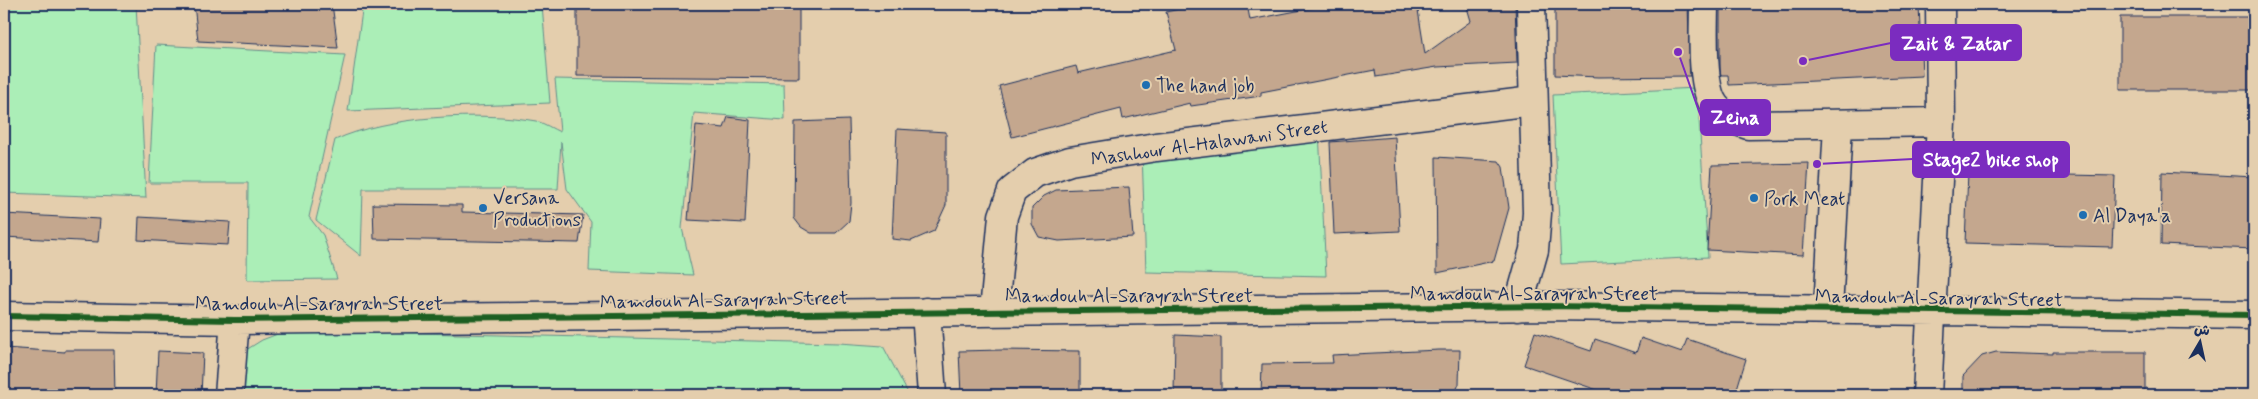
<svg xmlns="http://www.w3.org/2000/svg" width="2258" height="399" font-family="Mynerve,'Playpen Sans Arabic',sans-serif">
<rect width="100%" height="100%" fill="#e4cead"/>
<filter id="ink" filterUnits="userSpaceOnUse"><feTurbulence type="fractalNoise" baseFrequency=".02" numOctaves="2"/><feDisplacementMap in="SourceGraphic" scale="10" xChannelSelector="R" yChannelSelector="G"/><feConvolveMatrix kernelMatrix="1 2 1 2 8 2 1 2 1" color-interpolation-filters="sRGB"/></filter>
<g filter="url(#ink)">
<path fill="#abeeb7" stroke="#638e8a" d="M 4,4 L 136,4 L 146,198 L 4,193 Z
M 363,4 L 542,4 L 550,103 L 348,111 Z
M 156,45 L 345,55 L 309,217 L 323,235 L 337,279 L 247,280 L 248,183 L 149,183 Z
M 555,79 L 784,84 L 785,120 L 694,113 L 682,228 L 693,275 L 589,271 L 591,222 L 567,189 L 561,142 L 558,189 L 363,189 L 361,256 L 316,220 L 335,140 C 386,116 480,111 536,121 C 544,123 553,129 560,132 Z
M 1697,88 L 1708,257 L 1561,264 L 1553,95 Z
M 1319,130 L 1326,276 L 1146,272 L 1142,151 Z
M 288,330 L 839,343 L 883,346 L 909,395 L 242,395 L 246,350 L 262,340 Z"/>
<path fill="#c4a78e" stroke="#1b2f5e" d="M 194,4 L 332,4 L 338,48 L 198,41 Z
M 577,4 L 799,4 L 799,78 L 577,76 Z
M 1202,4 L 1247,4 L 1250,20 L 1333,4 L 1417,4 L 1425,54 L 1471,21 L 1466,4 L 1515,4 L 1517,63 L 1437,67 L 1376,77 L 1375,70 L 1261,92 L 1261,96 L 1191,106 L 1190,103 L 1123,119 L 1121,109 L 1012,137 L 999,86 L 1076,66 L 1078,73 L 1176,50 L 1166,12 Z
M 1555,4 L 1688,4 L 1690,76 L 1598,77 L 1555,75 Z
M 1720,4 L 1919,4 L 1922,76 L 1729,85 L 1728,75 L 1721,75 L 1720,70 Z
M 2120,17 L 2254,17 L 2254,90 L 2120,90 Z
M 728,117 L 750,120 L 745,223 L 688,220 L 696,125 L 724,128 Z
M 849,120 L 851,203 L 849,221 L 836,233 L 811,233 L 801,227 L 794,218 L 795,122 Z
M 897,129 L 946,132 L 946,205 L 934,231 L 911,241 L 892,239 Z
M 1395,137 L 1400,231 L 1334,234 L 1330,142 Z
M 1436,157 L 1499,161 L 1503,167 L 1509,208 L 1494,261 L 1437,273 Z
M 1809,163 L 1803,255 L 1707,250 L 1712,165 Z
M 2162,172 L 2254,177 L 2254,249 L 2161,245 Z
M 1968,173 L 2115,176 L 2112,247 L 1965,243 Z
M 1129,187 L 1133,237 L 1059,241 L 1039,237 L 1032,224 L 1032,208 L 1044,196 L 1056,190 Z
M 373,204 L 462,205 L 462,212 L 583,215 L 579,243 L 374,239 Z
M 4,214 L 100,219 L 98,242 L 4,237 Z
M 139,217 L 230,222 L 228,245 L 138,240 Z
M 1535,332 L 1591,351 L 1595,339 L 1636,353 L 1641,338 L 1682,352 L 1687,339 L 1746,359 L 1735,395 L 1612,395 L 1524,365 Z
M 1175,335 L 1221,337 L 1221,395 L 1174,395 Z
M 4,348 L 65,352 L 65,350 L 114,350 L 115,395 L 4,395 Z
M 1002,350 L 1080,351 L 1080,395 L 961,395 L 959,351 Z
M 1439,350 L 1460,350 L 1459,384 L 1454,395 L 1261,395 L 1262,364 L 1333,363 L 1332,355 Z
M 158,351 L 203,353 L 201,395 L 156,395 Z
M 1996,352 L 2053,354 L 2053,352 L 2145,352 L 2145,392 L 2043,392 L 2044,394 L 2018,395 L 1963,395 L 1963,376 L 1982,356 Z"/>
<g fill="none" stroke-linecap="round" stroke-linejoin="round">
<defs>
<path id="minor" d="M 1704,4 C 1704,28 1700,87 1715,106 C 1723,117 1736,121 1748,125 L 1941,122
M 1518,307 L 1534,250 L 1537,213 L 1531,4
M 1828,310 L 1838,125
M 994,311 L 1003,216 L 1012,191 L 1035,173 L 1070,161 L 1156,147 L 1533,101
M 926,312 L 932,395
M 4,316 L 235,320 L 1545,306 L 2254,315
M 229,395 L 235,320
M 1927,395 L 1941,122 L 1940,4"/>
</defs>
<use href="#minor" stroke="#1b2f5e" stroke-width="31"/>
<use href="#minor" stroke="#e4cead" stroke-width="28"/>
<defs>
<path id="cycleway" d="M 4,316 L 235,320 L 1545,306 L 2254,315"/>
</defs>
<use href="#cycleway" stroke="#e4cead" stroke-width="9"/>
<use href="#cycleway" stroke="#1b5e20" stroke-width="6"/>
</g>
</g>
<g fill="#1f6fb2" stroke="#e4cead" stroke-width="2">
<circle cx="1146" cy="85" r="5"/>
<circle cx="1754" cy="198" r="5"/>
<circle cx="483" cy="208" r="5"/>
<circle cx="2083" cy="215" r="5"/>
</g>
<g text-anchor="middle" stroke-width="4" stroke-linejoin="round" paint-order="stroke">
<g font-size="19" fill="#1b2f5e" stroke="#e4cead" text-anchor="start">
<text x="1156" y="92">The hand job</text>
<text x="493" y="204">Versana<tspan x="493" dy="22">Productions</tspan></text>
<text x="1764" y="205">Pork Meat</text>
<text x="2093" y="222">Al Daya'a</text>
</g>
<g font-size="19" fill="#1b2f5e" stroke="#e4cead">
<text transform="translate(1209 142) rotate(-8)" y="7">Mashhour Al-Halawani Street</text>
<text x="1534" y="300">Mamdouh Al-Sarayrah Street</text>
<text x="1129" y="302">Mamdouh Al-Sarayrah Street</text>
<text transform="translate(1939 297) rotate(1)" y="7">Mamdouh Al-Sarayrah Street</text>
<text transform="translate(724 299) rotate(-1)" y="7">Mamdouh Al-Sarayrah Street</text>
<text x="319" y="310">Mamdouh Al-Sarayrah Street</text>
</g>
</g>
<path fill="none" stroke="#7b2cbf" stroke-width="2" d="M1803 61L1891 43M1678 52L1701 117M1817 164L1913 159"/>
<g fill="#7b2cbf" stroke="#e4cead" stroke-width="2">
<circle cx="1803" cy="61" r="5"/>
<circle cx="1678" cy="52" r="5"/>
<circle cx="1817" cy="164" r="5"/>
</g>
<g fill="#7b2cbf" stroke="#7b2cbf" stroke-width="2">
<rect x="1891" y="25" width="130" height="35" rx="5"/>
<rect x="1701" y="100" width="69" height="35" rx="5"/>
<rect x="1913" y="142" width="156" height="35" rx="5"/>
</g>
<g font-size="20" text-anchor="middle" font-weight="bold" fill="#fff">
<text x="1956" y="50">Zait &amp; Zatar</text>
<text x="1735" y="124">Zeina</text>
<text x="1991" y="166">Stage2 bike shop</text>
</g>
<rect width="2258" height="399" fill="none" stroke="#e4cead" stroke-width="20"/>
<rect x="10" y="10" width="2238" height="379" fill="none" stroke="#1b2f5e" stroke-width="2" filter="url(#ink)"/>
<g transform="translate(2200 342) rotate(9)" stroke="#e4cead" stroke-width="4" paint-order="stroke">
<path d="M0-4L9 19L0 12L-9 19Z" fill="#1b2f5e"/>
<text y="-8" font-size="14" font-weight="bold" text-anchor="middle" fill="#1b2f5e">ش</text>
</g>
</svg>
